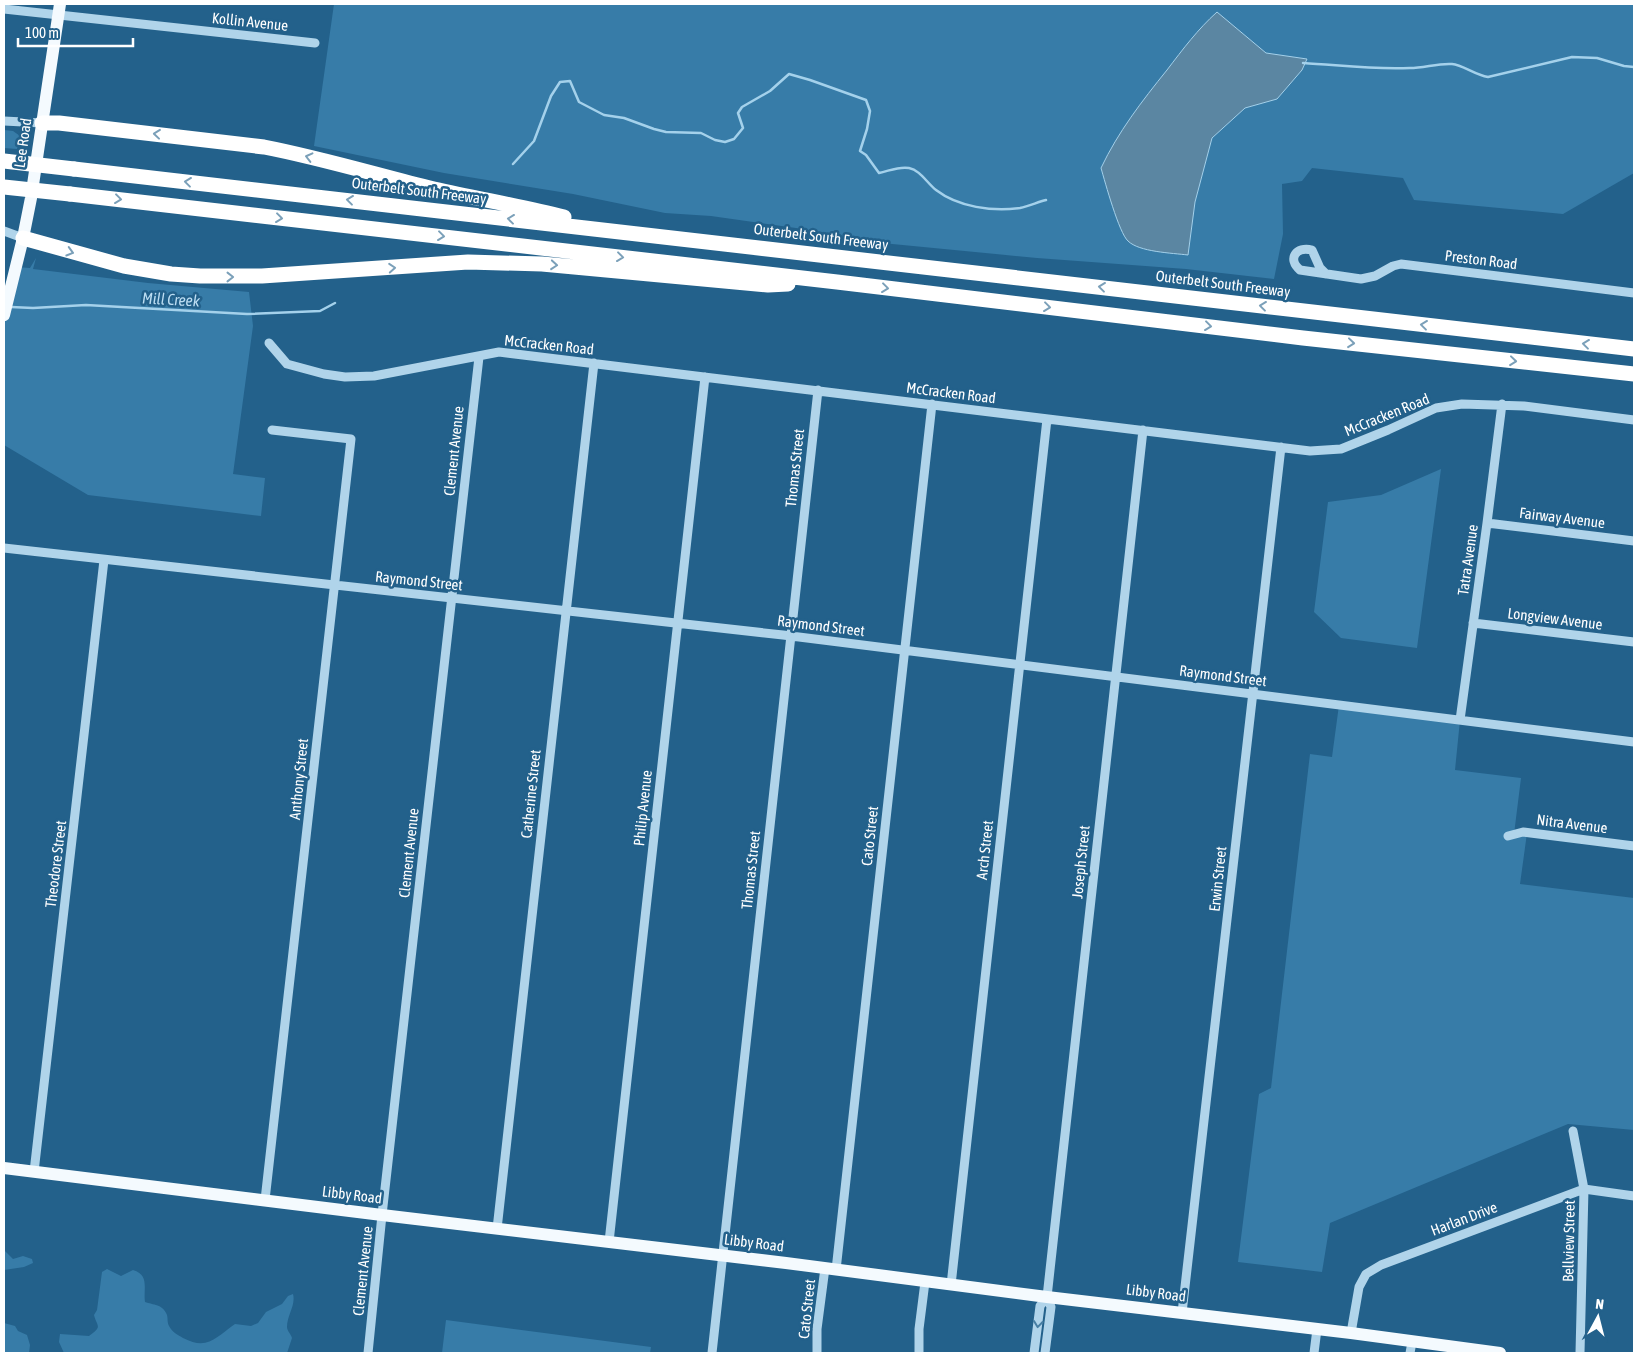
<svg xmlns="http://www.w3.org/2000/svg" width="1638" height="1357" font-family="'Asap Condensed',sans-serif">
<rect width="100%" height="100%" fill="#23618b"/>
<path fill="#377ca8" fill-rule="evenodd" d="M 334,4 L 1634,4 L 1634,173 L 1563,214 L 1414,200 L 1403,178 L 1312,168 L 1302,181 L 1282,184 L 1283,234 L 1274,279 L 1186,269 L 1037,258 L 851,240 L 803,229 L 711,216 L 665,213 L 573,194 L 444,173 L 314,146 ZM 1217,12 L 1266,53 L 1307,59 L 1302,70 L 1277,99 L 1245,108 L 1212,138 L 1195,202 L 1188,254 L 1128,241 L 1121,228 L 1101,168 C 1118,132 1142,101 1167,70 C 1183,49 1198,29 1217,12 Z
M 4,130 L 13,131 L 20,136 L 17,149 L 4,148 Z
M 36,258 L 33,269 L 148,283 L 249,292 L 253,326 L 233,474 L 265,478 L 261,516 L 88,495 L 4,445 L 4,315 L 16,267 L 30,268 Z
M 1441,469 L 1417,648 L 1341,638 L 1314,612 L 1328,502 L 1381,495 Z
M 1339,705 L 1460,720 L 1455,770 L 1521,778 L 1514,834 L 1527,833 L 1520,884 L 1634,898 L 1634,1130 L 1568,1124 L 1330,1223 L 1322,1272 L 1238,1262 L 1259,1094 L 1271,1088 L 1310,754 L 1332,757 Z
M 4,1250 L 13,1259 L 23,1256 L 32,1259 L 33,1263 L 24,1267 L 4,1270 Z
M 107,1269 L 121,1276 L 133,1270 C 150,1275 143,1289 145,1302 C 153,1305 163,1304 167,1315 C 168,1319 167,1322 169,1326 C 172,1332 178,1335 183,1338 C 208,1351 216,1337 235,1324 L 251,1326 L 258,1323 L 266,1312 L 282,1304 L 288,1296 L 293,1294 C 296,1305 287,1315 287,1327 C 287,1331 291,1334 292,1338 L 287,1353 L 64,1353 L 59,1342 L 60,1334 L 89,1336 C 103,1326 97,1327 94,1315 L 97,1310 L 102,1272 Z
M 446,1320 L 651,1347 L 650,1353 L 442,1353 Z
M 4,1323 L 15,1326 L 18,1331 L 27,1335 L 30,1345 L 29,1353 L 4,1353 Z"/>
<path fill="#5b86a2" stroke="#a4d1eb" d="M 1217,12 L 1266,53 L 1307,59 L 1302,70 L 1277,99 L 1245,108 L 1212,138 L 1195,202 L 1188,255 C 1172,253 1139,252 1128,241 C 1119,233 1105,182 1101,168 C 1118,132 1142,101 1167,70 C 1183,49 1198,29 1217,12 Z"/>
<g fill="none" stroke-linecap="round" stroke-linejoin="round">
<path stroke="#a4d1eb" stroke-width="2.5" d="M 1303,63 C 1339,65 1374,70 1410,68 C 1424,68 1438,63 1452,64 C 1463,65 1475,75 1488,77 L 1572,57 L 1597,58 L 1624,66 L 1634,67
M 513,164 L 534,141 L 551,96 L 560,82 L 570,81 L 579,102 L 604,115 L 624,118 L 654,129 L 666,132 L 701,133 L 715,140 L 725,142 L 734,139 L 743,128 L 738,113 L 742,107 L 770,91 L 789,74 L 810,80 L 866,100 L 870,111 L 867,129 L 860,151 L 866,155 L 879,173 C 889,171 899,166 909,168 C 920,170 927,183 936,190 C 958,207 993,212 1020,208 C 1029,206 1038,202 1046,200
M 11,307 L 33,308 L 86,305 L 247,314 L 320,311 L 335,303"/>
<path stroke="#b0d4ea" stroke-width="9" d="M 4,9 L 315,43
M 4,121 L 42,123
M 4,231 L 23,238
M 1326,274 L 1320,268 L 1312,250 C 1296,246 1287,259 1300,270 L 1361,279 L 1375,276 L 1393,266 L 1401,264 L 1634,293
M 269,343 L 287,364 L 324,374 L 345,377 L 374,376 L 499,352 L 1310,451 L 1341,449 L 1388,430 L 1436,408 L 1462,404 L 1524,406 L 1634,420
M 1487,523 L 1634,541
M 4,548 L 783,635 L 1634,742
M 1473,623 L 1634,642
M 1460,720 L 1487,523 L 1502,404
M 1508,836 L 1523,832 L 1634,846
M 1573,1131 L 1584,1189 L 1580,1353
M 34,1172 L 104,560
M 265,1200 L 351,439 L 272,430
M 497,1229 L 594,363
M 609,1242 L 705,377
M 836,1270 L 932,404
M 951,1285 L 1047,419
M 1182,1313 L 1281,447
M 1351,1333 L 1359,1287 L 1366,1274 L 1381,1265 L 1584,1189 L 1634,1196
M 368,1353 L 382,1215 L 479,357
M 712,1353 L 818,390
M 817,1353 L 817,1329 L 825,1268
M 919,1353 L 919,1329 L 925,1282
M 1034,1353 L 1040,1306 L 1047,1297
M 1045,1353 L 1051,1307 L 1047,1297 L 1143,430
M 1314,1353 L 1317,1329
M 1410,1353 L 1412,1342"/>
<path stroke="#f4fafe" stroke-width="12" d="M 4,315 L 23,238 L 31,198 L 60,4
M 4,1168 L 382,1215 L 786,1263 L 1047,1297 L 1351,1333 L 1500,1353"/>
<path stroke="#fff" stroke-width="15" d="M 42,123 L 59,123 L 264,147 C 321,158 377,175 434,189 C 477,199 522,206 564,217
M 74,169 L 1634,349
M 70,194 L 837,282 L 1303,338 L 1634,374
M 23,238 L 124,266 L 171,274 L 200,276 L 262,276 L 468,262 L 542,264 L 768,285 L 788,284"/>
<path stroke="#fff" stroke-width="15" d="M 4,161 L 74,169
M 4,187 L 70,194"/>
</g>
<defs><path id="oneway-chevron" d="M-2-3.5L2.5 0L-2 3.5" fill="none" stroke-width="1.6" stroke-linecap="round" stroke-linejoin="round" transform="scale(1.25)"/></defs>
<g stroke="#7ba0b9">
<use href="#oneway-chevron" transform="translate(157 134) rotate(-174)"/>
<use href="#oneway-chevron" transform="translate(309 157) rotate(-166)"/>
<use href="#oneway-chevron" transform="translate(188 182) rotate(-173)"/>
<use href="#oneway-chevron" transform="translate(118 199) rotate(7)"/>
<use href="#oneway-chevron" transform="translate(350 200) rotate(-173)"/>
<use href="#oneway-chevron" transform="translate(279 218) rotate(7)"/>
<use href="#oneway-chevron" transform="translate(511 219) rotate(-173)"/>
<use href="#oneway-chevron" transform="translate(441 236) rotate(7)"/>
<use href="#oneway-chevron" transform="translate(70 252) rotate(16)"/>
<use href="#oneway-chevron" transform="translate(620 257) rotate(7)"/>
<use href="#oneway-chevron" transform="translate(554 265) rotate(5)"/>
<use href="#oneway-chevron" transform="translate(392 268) rotate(-4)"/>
<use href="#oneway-chevron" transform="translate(230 277)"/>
<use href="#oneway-chevron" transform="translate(1102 287) rotate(-173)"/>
<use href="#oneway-chevron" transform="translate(885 288) rotate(7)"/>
<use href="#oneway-chevron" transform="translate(1263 306) rotate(-173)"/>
<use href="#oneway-chevron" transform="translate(1047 307) rotate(7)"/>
<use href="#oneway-chevron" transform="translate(1424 325) rotate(-173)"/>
<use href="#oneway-chevron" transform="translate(1208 326) rotate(7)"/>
<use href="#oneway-chevron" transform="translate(1351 343) rotate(6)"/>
<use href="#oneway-chevron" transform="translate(1586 344) rotate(-173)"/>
<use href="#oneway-chevron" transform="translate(1513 361) rotate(6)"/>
</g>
<use stroke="#467ea3" href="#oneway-chevron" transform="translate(1038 1324) rotate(97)"/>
<g text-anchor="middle" stroke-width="5" stroke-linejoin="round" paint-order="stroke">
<g font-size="15" fill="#fff" stroke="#23618b">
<text transform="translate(250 22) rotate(6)" y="5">Kollin Avenue</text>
<text transform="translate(23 143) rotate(-82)" y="5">Lee Road</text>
<text transform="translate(419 191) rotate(7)" y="5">Outerbelt South Freeway</text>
<text transform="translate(821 237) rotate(7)" y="5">Outerbelt South Freeway</text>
<text transform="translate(1481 260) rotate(7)" y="5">Preston Road</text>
<text transform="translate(1223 284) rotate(7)" y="5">Outerbelt South Freeway</text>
<text transform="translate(549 345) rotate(6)" y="5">McCracken Road</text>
<text transform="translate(951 393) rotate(7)" y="5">McCracken Road</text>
<text transform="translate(1387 415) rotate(-22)" y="5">McCracken Road</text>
<text transform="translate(454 451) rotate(-84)" y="5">Clement Avenue</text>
<text transform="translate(795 468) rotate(-84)" y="5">Thomas Street</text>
<text transform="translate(1562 518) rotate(7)" y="5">Fairway Avenue</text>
<text transform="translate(1468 560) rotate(-82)" y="5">Tatra Avenue</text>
<text transform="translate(419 581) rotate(6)" y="5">Raymond Street</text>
<text transform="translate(1555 619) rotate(7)" y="5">Longview Avenue</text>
<text transform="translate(821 626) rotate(7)" y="5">Raymond Street</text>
<text transform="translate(1223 676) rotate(7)" y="5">Raymond Street</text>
<text transform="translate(299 779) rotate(-84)" y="5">Anthony Street</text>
<text transform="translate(531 794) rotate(-84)" y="5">Catherine Street</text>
<text transform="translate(643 808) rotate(-84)" y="5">Philip Avenue</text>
<text transform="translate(1572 824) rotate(7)" y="5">Nitra Avenue</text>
<text transform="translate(870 836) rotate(-84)" y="5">Cato Street</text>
<text transform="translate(985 850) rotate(-84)" y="5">Arch Street</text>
<text transform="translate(409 853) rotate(-84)" y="5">Clement Avenue</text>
<text transform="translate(1081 862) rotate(-84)" y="5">Joseph Street</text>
<text transform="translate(56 864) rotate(-83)" y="5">Theodore Street</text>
<text transform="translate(751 870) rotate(-84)" y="5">Thomas Street</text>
<text transform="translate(1218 879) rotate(-84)" y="5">Erwin Street</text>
<text transform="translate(352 1195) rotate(7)" y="5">Libby Road</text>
<text transform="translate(1464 1219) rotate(-21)" y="5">Harlan Drive</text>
<text transform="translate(1569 1241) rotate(-89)" y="5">Bellview Street</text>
<text transform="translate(754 1243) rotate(7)" y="5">Libby Road</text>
<text transform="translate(363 1271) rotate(-84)" y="5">Clement Avenue</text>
<text transform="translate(1156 1293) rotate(7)" y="5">Libby Road</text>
<text transform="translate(807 1309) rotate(-84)" y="5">Cato Street</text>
</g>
<g font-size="16" font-style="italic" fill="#bcddf2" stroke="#23618b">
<text transform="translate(171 299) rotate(3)" y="6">Mill Creek</text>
</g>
</g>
<rect width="1638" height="1357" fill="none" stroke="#ffffff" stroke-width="10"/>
<g transform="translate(1598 1317) rotate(7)" stroke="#23618b" stroke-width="4" paint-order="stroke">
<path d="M0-4L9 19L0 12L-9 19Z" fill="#ffffff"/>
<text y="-8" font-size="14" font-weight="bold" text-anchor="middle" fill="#ffffff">N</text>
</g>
<path d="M18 38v8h115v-8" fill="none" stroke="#ffffff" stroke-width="2.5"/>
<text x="25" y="38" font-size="15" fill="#ffffff" stroke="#23618b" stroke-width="4" paint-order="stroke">100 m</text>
</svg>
